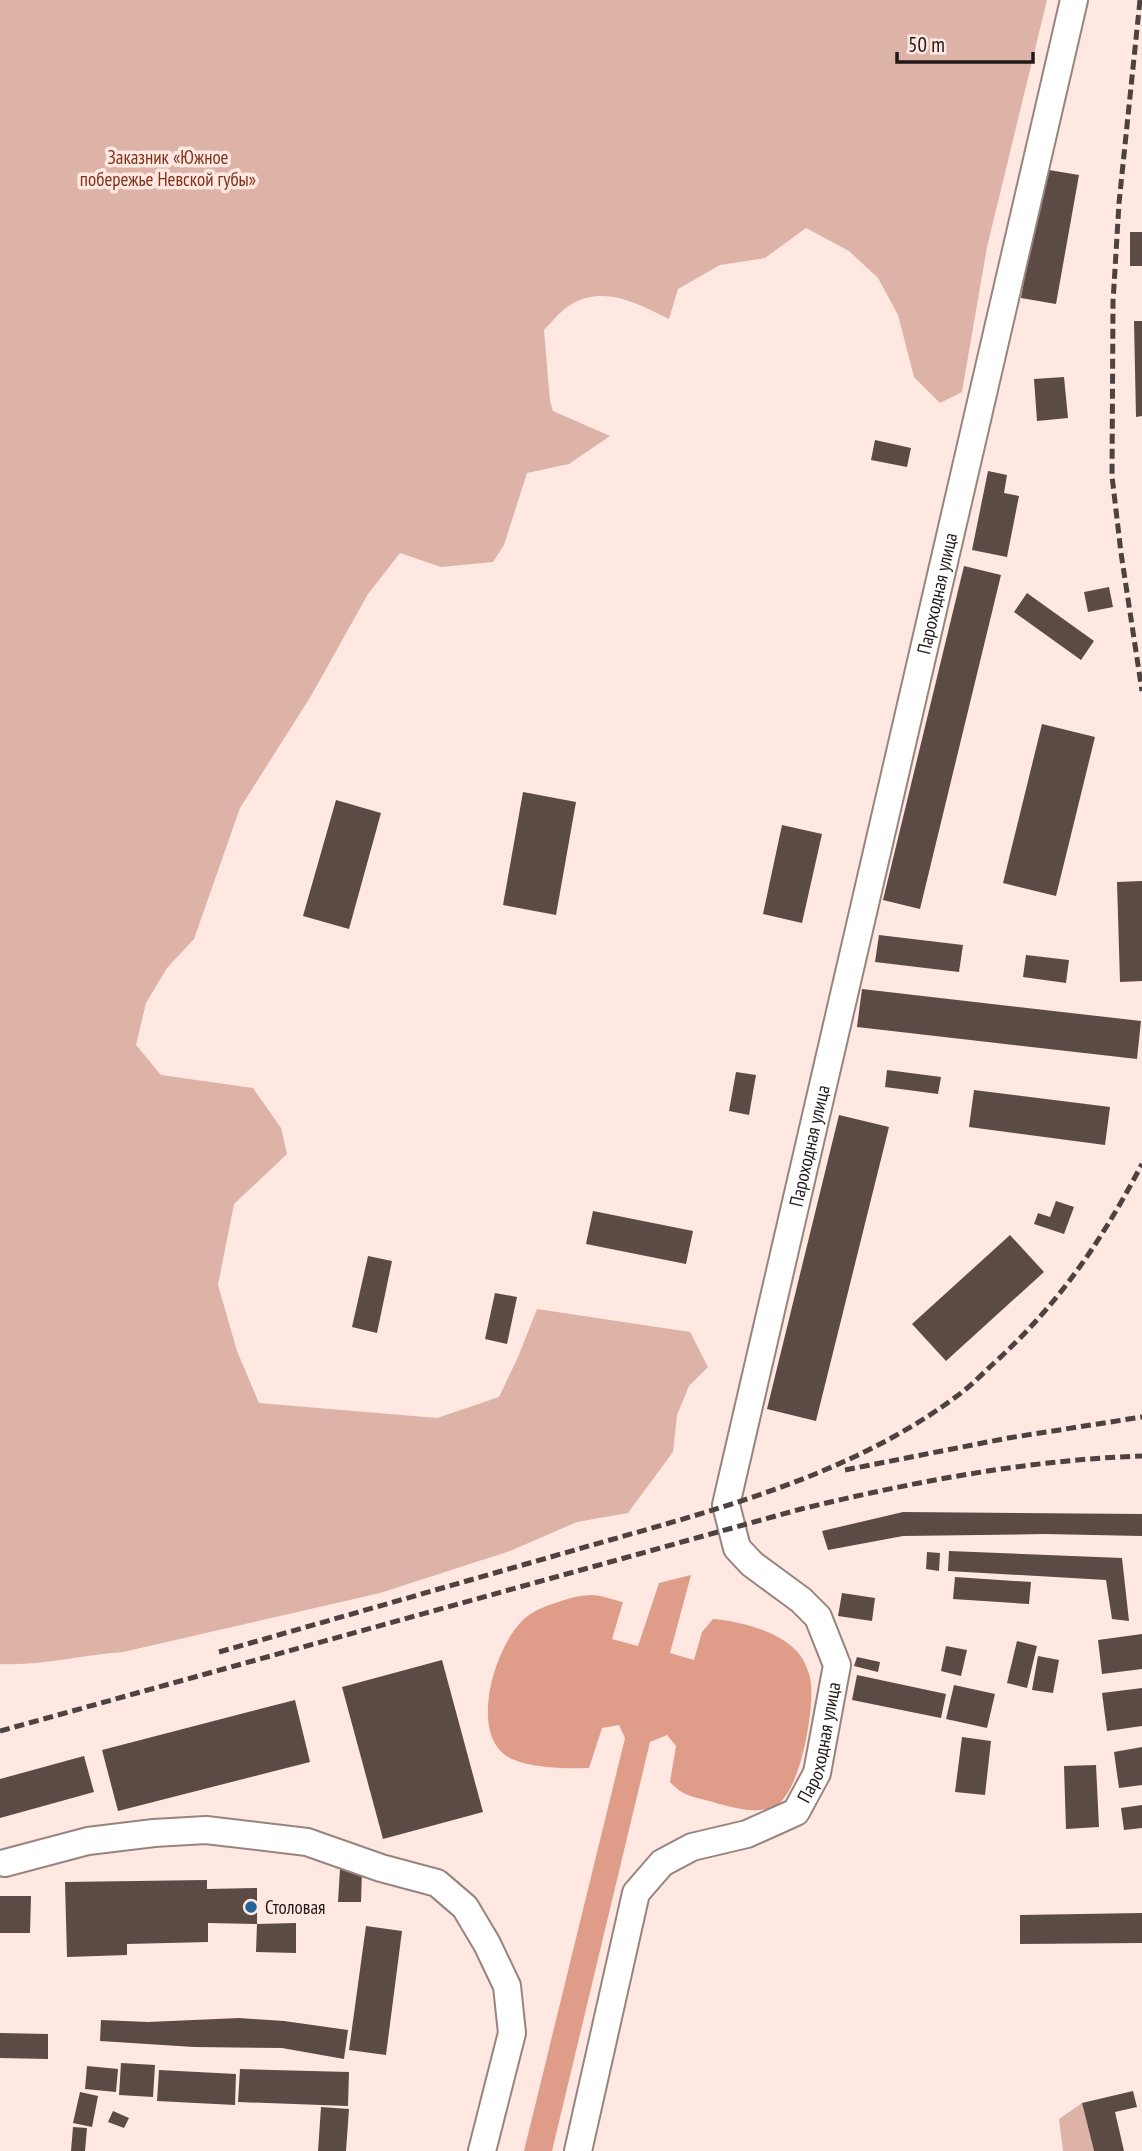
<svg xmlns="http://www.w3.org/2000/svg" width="1142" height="2151" font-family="'PT Sans Narrow',sans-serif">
<rect width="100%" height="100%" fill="#fee8e1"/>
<path fill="#ddb3a7" d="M 0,0 L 1047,0 L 987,247 L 962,392 L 940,403 L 914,377 L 898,315 L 878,278 L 849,251 L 806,228 L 765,258 L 720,265 L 678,289 L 669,319 C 638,304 605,285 572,304 C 561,310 552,322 544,330 L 550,401 L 553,411 L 610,436 L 569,464 L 527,473 L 504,545 L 493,562 L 441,567 L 400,553 L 368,594 L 311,696 L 240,808 L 194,939 L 167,968 L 146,1003 L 136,1045 L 161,1075 L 253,1088 L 281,1128 L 287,1154 L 234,1204 L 218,1285 L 237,1351 L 259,1403 L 437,1418 L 499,1397 L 518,1357 L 537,1309 L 690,1332 L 708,1367 L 689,1386 L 677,1415 L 673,1452 L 628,1513 L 577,1522 L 510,1551 L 380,1593 L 123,1652 C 82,1655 41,1666 0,1664 Z
M 1082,2103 L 1094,2151 L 1063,2151 L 1059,2119 Z"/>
<path fill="#df9d89" d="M 691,1575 L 670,1653 L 694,1660 L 702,1632 L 713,1619 C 740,1621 783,1632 800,1655 C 805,1661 811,1677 811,1684 C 814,1711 800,1797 773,1807 C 754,1814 735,1808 716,1803 C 695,1796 686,1799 670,1782 L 676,1746 L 667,1735 L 650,1742 L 552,2151 L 524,2151 L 625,1738 L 619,1725 L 602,1728 L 589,1768 C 567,1769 523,1768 505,1755 C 468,1728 498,1636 529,1615 C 542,1606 575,1595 591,1595 C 601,1595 613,1600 623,1602 L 612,1639 L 638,1646 L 659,1583 Z"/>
<path fill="#5c4a44" d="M 1043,169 L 1079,175 L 1056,304 L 1021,298 Z
M 1130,232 L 1142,232 L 1142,266 L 1130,266 Z
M 1134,321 L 1142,321 L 1142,416 L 1136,417 Z
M 1064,377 L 1068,418 L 1037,421 L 1034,379 Z
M 875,440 L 911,448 L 907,467 L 871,460 Z
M 988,471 L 1007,475 L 1004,493 L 1019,496 L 1007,557 L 972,550 Z
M 964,566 L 1001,575 L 920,909 L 883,900 Z
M 1109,587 L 1113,607 L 1088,612 L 1084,592 Z
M 1027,593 L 1094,641 L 1081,660 L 1014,612 Z
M 1042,724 L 1095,737 L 1056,896 L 1003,883 Z
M 523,792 L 576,802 L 556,915 L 503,905 Z
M 336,800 L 381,813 L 349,929 L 303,916 Z
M 782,825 L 822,834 L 802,923 L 763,914 Z
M 1142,881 L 1142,981 L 1120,982 L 1117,882 Z
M 879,935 L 963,945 L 959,972 L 875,962 Z
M 1026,955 L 1069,960 L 1066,983 L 1023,977 Z
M 862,989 L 1141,1021 L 1137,1059 L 857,1027 Z
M 887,1070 L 941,1077 L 938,1094 L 885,1087 Z
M 736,1072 L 756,1075 L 749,1115 L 729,1111 Z
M 974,1090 L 1110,1107 L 1105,1145 L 969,1127 Z
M 839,1115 L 889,1127 L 816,1421 L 767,1409 Z
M 1056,1201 L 1074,1207 L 1064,1234 L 1034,1224 L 1038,1213 L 1050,1217 Z
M 593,1211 L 693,1231 L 686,1264 L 586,1244 Z
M 1010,1235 L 1044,1272 L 946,1361 L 912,1324 Z
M 368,1256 L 392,1261 L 377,1333 L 352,1327 Z
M 495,1293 L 517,1297 L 507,1344 L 485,1339 Z
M 903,1512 L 1142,1514 L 1142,1536 L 1045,1534 L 903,1536 L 828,1550 L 822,1531 Z
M 949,1551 L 1122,1558 L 1129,1621 L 1112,1619 L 1106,1580 L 948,1571 Z
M 927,1552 L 940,1553 L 939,1571 L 926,1569 Z
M 955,1577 L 1031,1582 L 1029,1604 L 953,1599 Z
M 842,1593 L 875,1598 L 872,1621 L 838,1616 Z
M 1142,1634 L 1142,1669 L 1102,1674 L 1098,1640 Z
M 1017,1641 L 1037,1646 L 1027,1688 L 1007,1683 Z
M 946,1646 L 967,1650 L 961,1676 L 941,1671 Z
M 1038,1656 L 1059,1660 L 1053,1693 L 1032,1690 Z
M 857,1657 L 880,1662 L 878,1672 L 854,1666 Z
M 442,1660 L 483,1812 L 383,1839 L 342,1687 Z
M 857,1675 L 946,1694 L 941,1718 L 852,1700 Z
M 954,1685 L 995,1694 L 987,1728 L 946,1719 Z
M 1142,1688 L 1142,1726 L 1107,1731 L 1102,1693 Z
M 295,1700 L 310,1762 L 118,1811 L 102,1750 Z
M 962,1737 L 991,1741 L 985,1795 L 955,1792 Z
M 1142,1747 L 1142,1785 L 1119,1788 L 1114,1752 Z
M 84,1756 L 94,1792 L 0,1818 L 0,1779 Z
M 1096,1765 L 1099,1827 L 1066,1829 L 1064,1766 Z
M 1142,1805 L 1142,1828 L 1124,1830 L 1121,1808 Z
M 340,1869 L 362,1870 L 361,1902 L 338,1902 Z
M 207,1880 L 207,1889 L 257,1888 L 257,1924 L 208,1923 L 208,1942 L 127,1944 L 127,1955 L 67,1957 L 65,1882 Z
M 0,1896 L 31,1896 L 30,1933 L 0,1933 Z
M 1142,1913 L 1142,1943 L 1020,1944 L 1020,1915 Z
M 296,1923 L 296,1953 L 256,1952 L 257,1924 Z
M 366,1926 L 402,1931 L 386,2055 L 349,2050 Z
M 239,2018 L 284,2021 L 348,2030 L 344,2059 L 282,2048 L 194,2047 L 100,2041 L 101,2020 L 148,2022 Z
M 0,2033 L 48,2034 L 48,2059 L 0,2058 Z
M 121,2063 L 155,2065 L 153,2097 L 119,2095 Z
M 87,2066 L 118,2069 L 116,2092 L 85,2089 Z
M 240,2069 L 349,2072 L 348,2106 L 238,2102 Z
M 159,2070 L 236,2074 L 235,2105 L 157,2101 Z
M 1133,2091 L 1137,2107 L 1115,2112 L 1124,2151 L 1094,2151 L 1082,2103 Z
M 80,2092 L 98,2096 L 92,2127 L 73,2123 Z
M 321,2107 L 349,2109 L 346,2151 L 318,2151 Z
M 113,2111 L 129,2118 L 124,2128 L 108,2122 Z
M 73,2127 L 87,2128 L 85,2151 L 71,2151 Z"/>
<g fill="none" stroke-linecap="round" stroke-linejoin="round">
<defs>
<g id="minor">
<path d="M 5,1863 L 88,1841 L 154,1833 L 206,1830 L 307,1842 L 381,1868 L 437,1883 L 465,1907 L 487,1944 L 507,1986 L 512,2033 L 482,2151"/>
<path id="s1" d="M 578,2151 L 636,1893 L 662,1863 L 692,1847 L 747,1834 L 796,1812 L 817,1773 L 837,1665 L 818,1617 L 801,1600 L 752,1564 L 737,1548 L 726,1505 L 1074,0"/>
</g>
</defs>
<use href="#minor" stroke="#98847e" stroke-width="30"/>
<use href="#minor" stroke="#fff" stroke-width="26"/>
<path stroke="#4d423f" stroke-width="5" stroke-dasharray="10 5" stroke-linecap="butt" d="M 1140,0 L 1119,203 L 1113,302 L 1112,476 L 1121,553 L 1142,691
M 845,1470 L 1008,1438 L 1142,1417
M 219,1652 C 338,1618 456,1584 575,1550 C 706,1512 846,1479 957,1396 C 970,1387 982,1374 993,1364 C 1059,1304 1101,1242 1142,1164
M 0,1731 L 801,1509 C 913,1482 1026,1460 1142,1456"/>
</g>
<circle fill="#226399" stroke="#fee8e1" stroke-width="2.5" cx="251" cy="1907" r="7"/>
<g text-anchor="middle" stroke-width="7" stroke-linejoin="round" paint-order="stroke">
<g font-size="19" fill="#803119" stroke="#fee8e1">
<text x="168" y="164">Заказник «Южное<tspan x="168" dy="22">побережье Невской губы»</tspan></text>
</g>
<g font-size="19" fill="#211917" stroke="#fee8e1">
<text dy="7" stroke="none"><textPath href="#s1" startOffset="1741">Пароходная улица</textPath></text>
<text dy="7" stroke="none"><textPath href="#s1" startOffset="1174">Пароходная улица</textPath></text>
<text dy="7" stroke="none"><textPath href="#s1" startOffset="523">Пароходная улица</textPath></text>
</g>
<g font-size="19" fill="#211917" stroke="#fee8e1" text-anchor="start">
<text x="265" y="1914">Столовая</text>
</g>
</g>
<path d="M897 52v10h136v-10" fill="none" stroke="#211917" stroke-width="3.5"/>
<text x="908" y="52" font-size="21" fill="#211917" stroke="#fee8e1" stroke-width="5" paint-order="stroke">50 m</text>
</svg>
